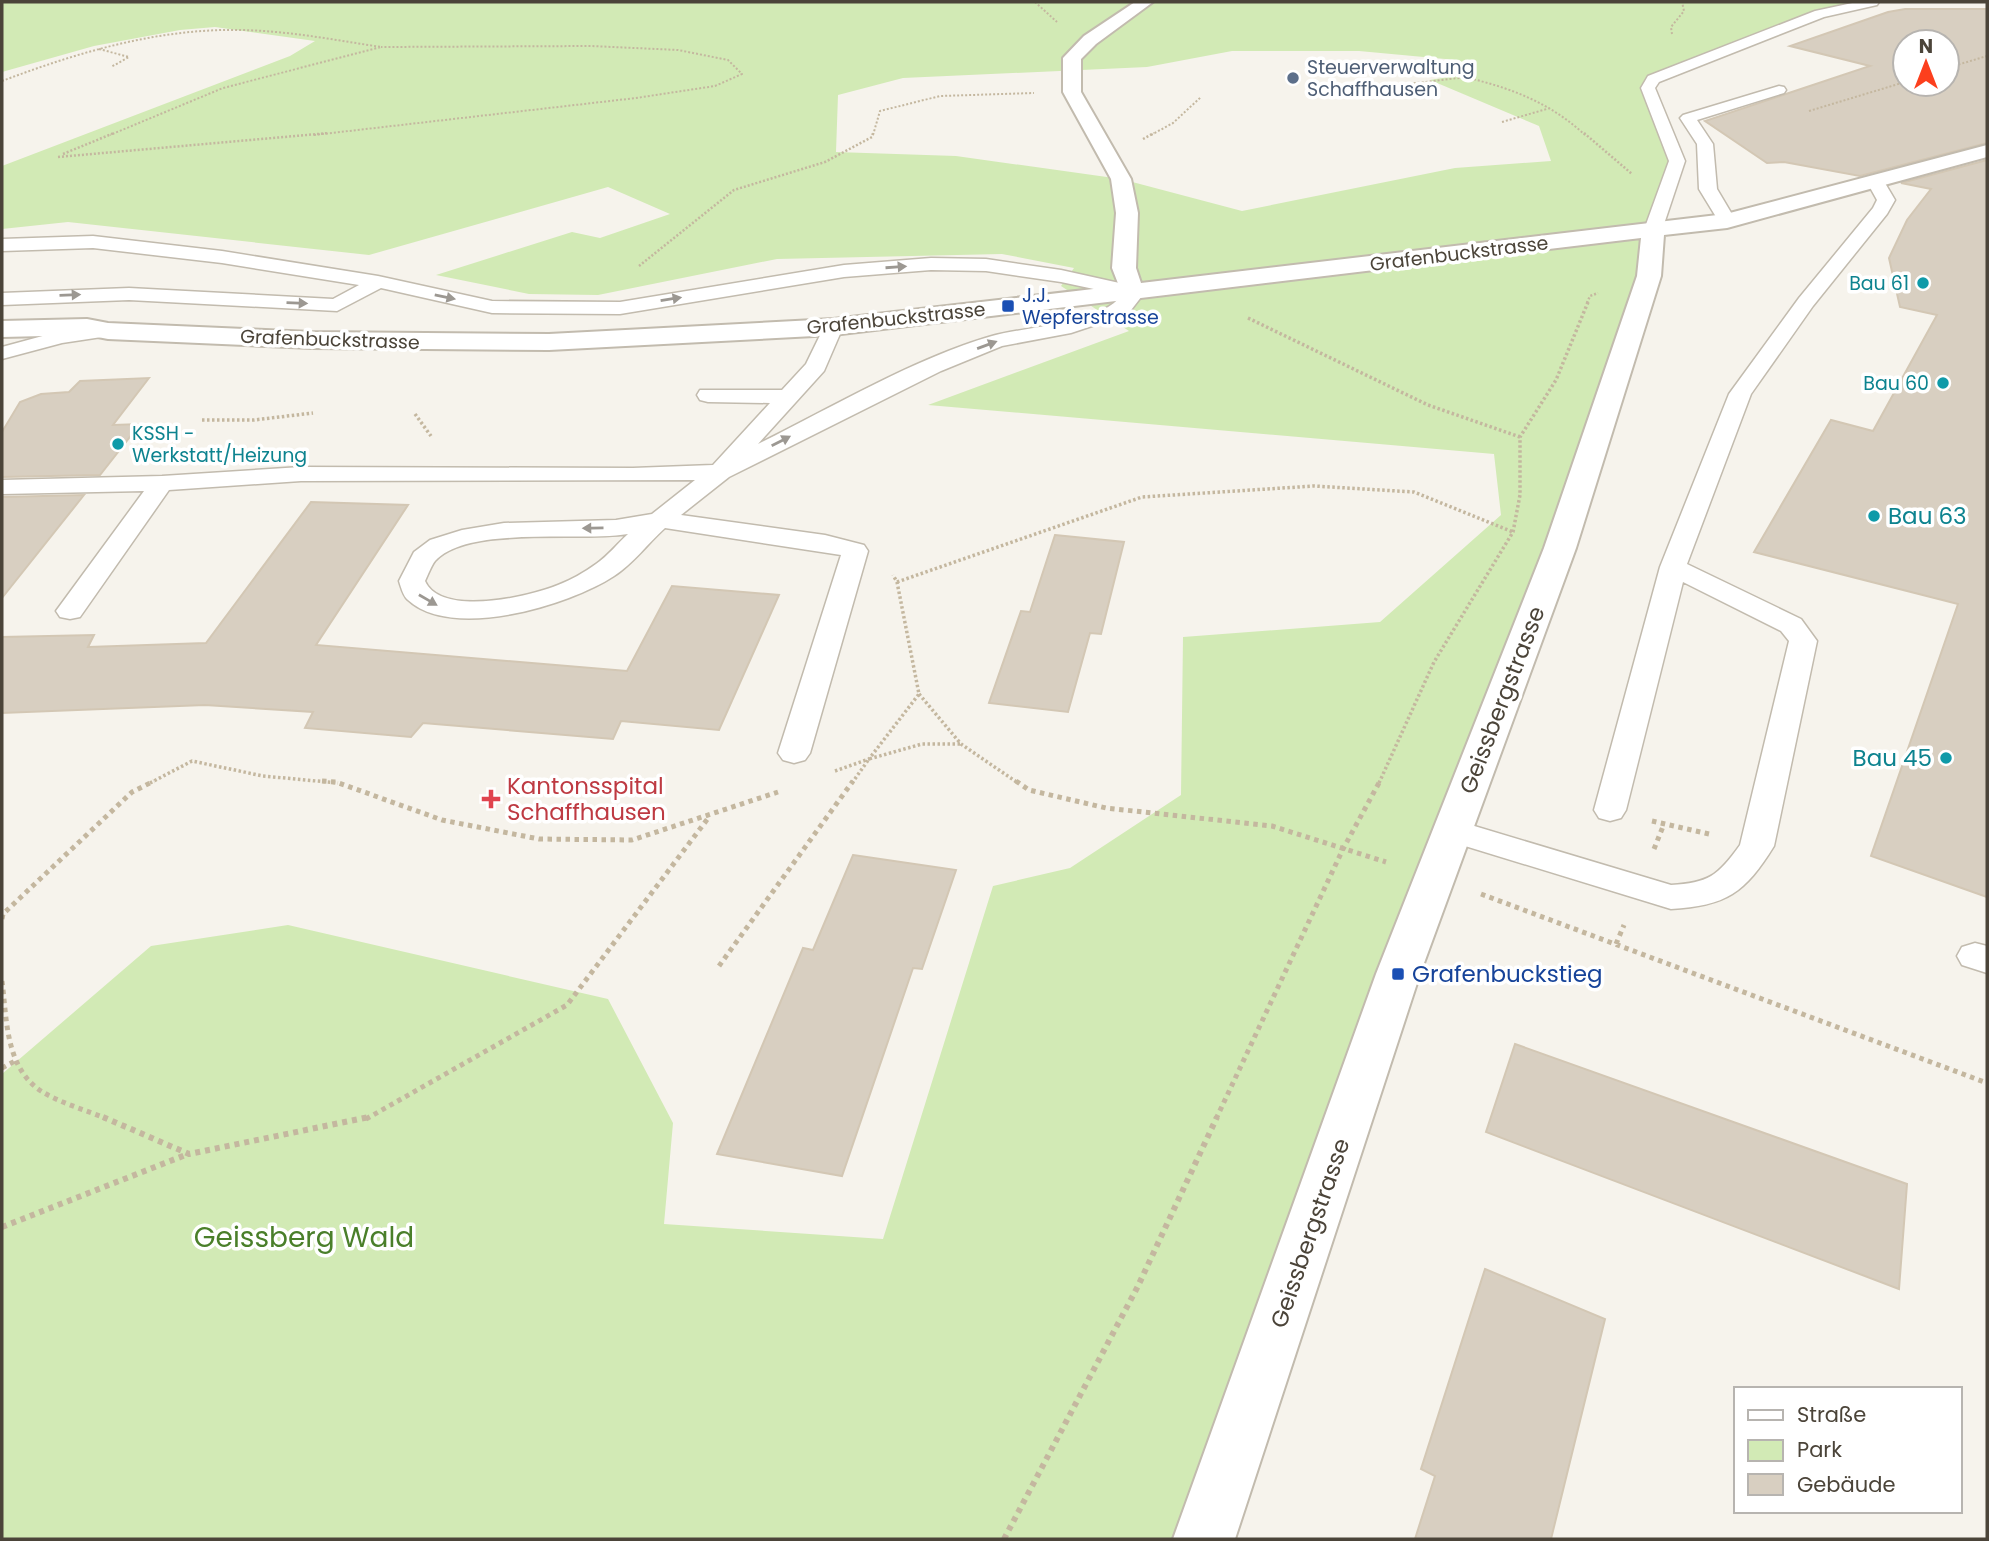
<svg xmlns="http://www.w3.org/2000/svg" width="1989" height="1541" font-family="Poppins,sans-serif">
<rect width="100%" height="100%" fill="#f6f3ec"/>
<path fill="#d2eab5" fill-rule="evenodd" d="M 2,2 L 1873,2 L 1820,14 L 1654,79 L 1648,88 L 1677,161 L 1204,1539 L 2,1539 L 2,1074 L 151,946 L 288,925 L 608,999 L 673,1123 L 664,1224 L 883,1239 L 993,886 L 1070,868 L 1181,795 L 1183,637 L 1380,622 L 1501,515 L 1494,454 L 928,405 L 1129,331 L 1061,286 L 1074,268 L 1002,254 L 777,259 L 598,295 L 529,294 L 436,275 L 572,232 L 600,238 L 670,214 L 608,187 L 369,255 L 68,222 L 2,229 L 2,166 L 290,56 L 315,41 L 215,27 L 180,30 L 94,46 L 2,72 ZM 1232,51 L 1359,51 L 1456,60 L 1473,73 L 1430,80 L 1539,126 L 1551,161 L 1455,168 L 1242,211 L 1121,179 L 956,156 L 836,152 L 838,95 L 903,78 L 1147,67 Z"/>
<path fill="#d8cfc1" stroke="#d3c7b4" stroke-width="2" fill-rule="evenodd" d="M 1905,9 L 1987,9 L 1987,143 L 1860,176 L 1784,162 L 1767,163 L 1705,121 L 1870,66 L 1790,46 L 1888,12 ZM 1905,42 L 1947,42 L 1947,84 L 1905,84 Z
M 1987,160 L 1987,897 L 1871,856 L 1958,604 L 1754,552 L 1831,420 L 1873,431 L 1937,315 L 1900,307 L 1889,258 L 1907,220 L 1931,189 L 1901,183 Z
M 149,378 L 113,425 L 140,424 L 100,475 L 2,477 L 2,432 L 20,402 L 41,394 L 69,392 L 80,381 Z
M 84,495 L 2,598 L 2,497 Z
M 311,502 L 408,505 L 316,645 L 627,671 L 672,586 L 779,595 L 719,730 L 621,721 L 613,739 L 423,723 L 411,737 L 305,728 L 313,712 L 205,705 L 2,713 L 2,637 L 94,635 L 88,647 L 206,643 Z
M 1055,535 L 1124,542 L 1101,634 L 1090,633 L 1068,712 L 989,703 L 1021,611 L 1030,612 Z
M 853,855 L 956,870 L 922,969 L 913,968 L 842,1176 L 717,1154 L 803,948 L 813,950 Z
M 1515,1044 L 1907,1184 L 1899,1289 L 1486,1132 Z
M 1485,1269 L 1605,1319 L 1551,1539 L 1415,1539 L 1435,1476 L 1421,1469 Z"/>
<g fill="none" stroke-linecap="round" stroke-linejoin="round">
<defs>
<path id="lane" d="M 1857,2 L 1879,2 L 1877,5 L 1824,17 L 1659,82 L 1655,88 L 1685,161 L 1662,230 L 1653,235 L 1647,234 L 1644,230 L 1669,161 L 1641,88 L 1648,76 L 1815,11 Z
M 1779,86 L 1784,87 L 1786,90 L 1784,93 L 1697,120 L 1713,144 L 1717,189 L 1736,221 L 1733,225 L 1721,225 L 1699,189 L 1697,144 L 1680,118 L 1683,115 Z
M 1876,177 L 1882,178 L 1895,200 L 1887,214 L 1813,306 L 1751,394 L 1687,564 L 1801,619 L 1817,641 L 1774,846 C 1745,893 1726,906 1671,909 L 1439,838 L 1435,830 L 1439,822 L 1451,819 L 1671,885 C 1708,883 1718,876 1740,845 L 1789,641 L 1781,631 L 1683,582 L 1626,810 L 1621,818 L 1610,821 L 1599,818 L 1594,810 L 1660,567 L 1729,394 L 1799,298 L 1873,208 L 1877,200 L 1867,182 Z
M 93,236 L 222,251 L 378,276 L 492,301 L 620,302 L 844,265 L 931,258 L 986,259 L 1061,270 L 1142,288 L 1145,292 L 1128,314 L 1071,333 L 1002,346 L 941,371 L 729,477 L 681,515 L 825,535 L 864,545 L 868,551 L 810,753 L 805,760 L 794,763 L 783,760 L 778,753 L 841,555 L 665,528 C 648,543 633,564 614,576 C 570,605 452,641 408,600 C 403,596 401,587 399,581 L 414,552 L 430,540 L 462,530 L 504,523 L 616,520 L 652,514 L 695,480 L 301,481 L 169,490 L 80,617 L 70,619 L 60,617 L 56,611 L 144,491 L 2,494 L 2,480 L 162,476 L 301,467 L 633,468 L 713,465 L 770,403 L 708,402 L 700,400 L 697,395 L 700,390 L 782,390 L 806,364 L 826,323 L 840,323 L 843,327 L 824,371 L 758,444 C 831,408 915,358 992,336 C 1027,326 1099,325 1122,295 L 1061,282 L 986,271 L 931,270 L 844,277 L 620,314 L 492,313 L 381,288 L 337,311 L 129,300 L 2,305 L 2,293 L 129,288 L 333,299 L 359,285 L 222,263 L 93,248 L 2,251 L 2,239 ZM 628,534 C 618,543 608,556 596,564 C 585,572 571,580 558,585 C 529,597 441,617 425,581 C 428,575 431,566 435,561 C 468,525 581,542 628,534 Z
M 108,325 L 115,327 L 118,331 L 115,335 L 62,343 L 2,359 L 2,347 L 61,331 Z
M 1975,943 L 1987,946 L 1987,973 L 1962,965 L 1957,956 L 1962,947 Z"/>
<path id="street" d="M 1135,2 L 1153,2 L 1096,44 L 1081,59 L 1081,92 L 1131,179 L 1138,213 L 1136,268 L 1141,283 L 1726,214 L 1987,145 L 1987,157 L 1727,228 L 1664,235 L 1661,276 L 1576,548 L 1420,974 L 1235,1539 L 1173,1539 L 1376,974 L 1544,548 L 1637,276 L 1641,238 L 833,335 L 549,350 L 312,348 L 108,339 L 87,335 L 2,337 L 2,321 L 87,319 L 108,323 L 312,332 L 549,334 L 833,319 L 1119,286 L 1112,268 L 1116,213 L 1111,179 L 1063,92 L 1063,58 L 1084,36 Z"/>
</defs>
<use href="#lane" stroke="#c2bbae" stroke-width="3"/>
<use href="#street" stroke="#c2bbae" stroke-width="4"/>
<path stroke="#c4b79f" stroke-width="2" stroke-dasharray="2 2" stroke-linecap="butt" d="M 1035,2 L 1057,22
M 1672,34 L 1671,27 L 1684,11 L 1682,2
M 99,49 L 129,57 L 111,67
M 1415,68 C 1478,78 1538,91 1585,135
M 1947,68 L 1987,56
M 2,81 C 79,52 159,28 242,30 C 289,31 335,40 381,47 L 223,88 L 110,135
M 1374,88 L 1467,77
M 1356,96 L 1399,91
M 1809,111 L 1905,82
M 1502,122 L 1550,108
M 314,135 L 636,98 L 715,86 L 742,74 L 728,60 L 678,50 L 591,46 L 381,47
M 873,135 L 880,111 L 940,96 L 1034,93
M 1151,135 L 1173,123 L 1201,97"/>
<path stroke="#c4b79f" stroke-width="2.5" stroke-dasharray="2 2" stroke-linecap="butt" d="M 1584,133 L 1632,174
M 1143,139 L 1154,133
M 63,154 L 114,133
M 58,157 L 329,133
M 639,266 L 734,190 L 825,162 L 872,137 L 873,133
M 1587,303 L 1590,296 L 1598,293"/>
<path stroke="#c4b79f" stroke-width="3.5" stroke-dasharray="2.5 2.5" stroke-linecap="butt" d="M 1248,318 L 1428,405 L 1520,437
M 415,414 L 431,436
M 202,420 L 254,420 L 313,413
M 897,582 L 1142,497 L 1314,486 L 1414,492 L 1513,532
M 919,694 L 961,744 L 1018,783
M 835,771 L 869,759 L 919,694 L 897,582 L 893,575
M 150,783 L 192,761 L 263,776 L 338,783
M 852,783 L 869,759 L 922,744 L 960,744
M 1379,783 L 1434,662 L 1513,532 L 1520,495 L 1520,437 L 1556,380 L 1588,302"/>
<path stroke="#c4b79f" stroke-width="5" stroke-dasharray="4.5 4.5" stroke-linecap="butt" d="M 322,781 L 336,782 L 442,820 L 539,839 L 632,840 L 778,792
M 1016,781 L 1029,790 L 1106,808 L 1272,826 L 1386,862
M 1652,821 L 1709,834
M 1654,849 L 1664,824
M 1481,894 L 1987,1083
M 2,919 L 3,914 L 132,792 L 154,781
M 1616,944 L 1624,925
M 719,966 L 853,781
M 2,981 C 7,1019 5,1067 41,1091 C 60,1103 86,1110 107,1119
M 2,1068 L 15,1061
M 366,1119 L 567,1005 L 709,817
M 1216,1119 L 1343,849 L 1380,781"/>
<path stroke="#c4b79f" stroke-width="6" stroke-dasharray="5 5" stroke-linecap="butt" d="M 103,1117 L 189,1154 L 369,1117
M 2,1227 L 188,1154
M 1004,1539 L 1138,1286 L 1217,1117"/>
<use href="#lane" fill="#fff" fill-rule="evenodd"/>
<use href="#street" fill="#fff" fill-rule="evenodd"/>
</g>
<defs><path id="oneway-solid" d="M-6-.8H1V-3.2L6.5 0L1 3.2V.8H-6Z" transform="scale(1.75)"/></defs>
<g fill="#9c9892">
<use href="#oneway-solid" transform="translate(896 267) rotate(-4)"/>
<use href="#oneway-solid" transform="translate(70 295) rotate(-2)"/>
<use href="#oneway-solid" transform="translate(445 297) rotate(12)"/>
<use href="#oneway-solid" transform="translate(671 299) rotate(-9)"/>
<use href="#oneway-solid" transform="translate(297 303) rotate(2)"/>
<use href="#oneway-solid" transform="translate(987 345) rotate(-20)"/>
<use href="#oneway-solid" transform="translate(781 441) rotate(-27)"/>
<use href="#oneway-solid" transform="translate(593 528) rotate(179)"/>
<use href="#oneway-solid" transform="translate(428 600) rotate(30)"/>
</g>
<circle fill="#5c6f8a" stroke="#fff" stroke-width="2.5" cx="1293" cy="78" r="7"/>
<g fill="#0f9aa8" stroke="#fff" stroke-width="2.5">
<circle cx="1923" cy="283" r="7"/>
<circle cx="1943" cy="383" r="7"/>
<circle cx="118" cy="444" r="7"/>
<circle cx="1874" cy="516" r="7"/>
<circle cx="1946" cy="758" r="7"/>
</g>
<g fill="#1a4fb4" stroke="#fff" stroke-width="2.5">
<rect x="1001" y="299" width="14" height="14" rx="3.5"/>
<rect x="1391" y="967" width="14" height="14" rx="3.5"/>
</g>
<path fill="#e0444e" stroke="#fff" stroke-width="2.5" d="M487.5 788.5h7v7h7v7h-7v7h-7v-7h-7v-7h7z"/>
<g text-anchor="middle" stroke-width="7" stroke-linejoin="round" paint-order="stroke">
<g font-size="19" fill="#4e5e75" stroke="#fff" text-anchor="start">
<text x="1307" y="74">Steuerverwaltung<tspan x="1307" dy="22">Schaffhausen</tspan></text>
</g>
<g font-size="19" fill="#4b4439" stroke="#fff">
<text transform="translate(1459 253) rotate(-7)" y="7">Grafenbuckstrasse</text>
<text transform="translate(896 318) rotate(-6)" y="7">Grafenbuckstrasse</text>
<text transform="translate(330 339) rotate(2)" y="7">Grafenbuckstrasse</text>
</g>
<g font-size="19" fill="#0d838f" stroke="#fff" text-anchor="end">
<text x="1909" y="290">Bau 61</text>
<text x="1929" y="390">Bau 60</text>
<text x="132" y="440" text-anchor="start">KSSH -<tspan x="132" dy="22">Werkstatt/Heizung</tspan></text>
</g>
<g font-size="19" fill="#164399" stroke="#fff" text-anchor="start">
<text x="1022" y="302">J.J.<tspan x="1022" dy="22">Wepferstrasse</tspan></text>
</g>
<g font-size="23" fill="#0d838f" stroke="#fff" text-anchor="start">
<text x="1888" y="524">Bau 63</text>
<text x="1932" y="766" text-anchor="end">Bau 45</text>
</g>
<g font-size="23" fill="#4b4439" stroke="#fff">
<text transform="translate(1502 700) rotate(-69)" y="8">Geissbergstrasse</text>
<text transform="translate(1310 1233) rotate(-71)" y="8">Geissbergstrasse</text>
</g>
<g font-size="23" fill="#be3a42" stroke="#fff" text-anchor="start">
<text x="507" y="794">Kantonsspital<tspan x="507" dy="26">Schaffhausen</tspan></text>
</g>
<g font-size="23" fill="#164399" stroke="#fff" text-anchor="start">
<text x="1412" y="982">Grafenbuckstieg</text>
</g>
<g font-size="28" fill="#4a7f2a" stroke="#fff">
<text x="304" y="1247">Geissberg Wald</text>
</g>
</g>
<rect width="1989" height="1541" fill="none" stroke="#4b4439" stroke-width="7"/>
<rect x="1734" y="1387" width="228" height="126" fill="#ffffff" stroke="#b7b4b0" stroke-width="2"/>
<rect x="1748" y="1410" width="35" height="10" fill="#ffffff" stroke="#b7b4b0" stroke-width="2"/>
<text x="1797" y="1422" font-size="21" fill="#4b4439">Straße</text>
<rect x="1748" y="1440" width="35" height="21" fill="#d2eab5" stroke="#b7b4b0" stroke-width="2"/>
<text x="1797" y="1457" font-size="21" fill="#4b4439">Park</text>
<rect x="1748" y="1474" width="35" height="21" fill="#d8cfc1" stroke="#b7b4b0" stroke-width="2"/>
<text x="1797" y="1492" font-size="21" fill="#4b4439">Gebäude</text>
<g transform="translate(1926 63)"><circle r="33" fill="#ffffff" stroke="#b7b4b0" stroke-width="2"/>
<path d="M0-5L12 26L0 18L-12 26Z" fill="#fc3f1d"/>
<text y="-10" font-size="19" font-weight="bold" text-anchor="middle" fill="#4b4439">N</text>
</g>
</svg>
